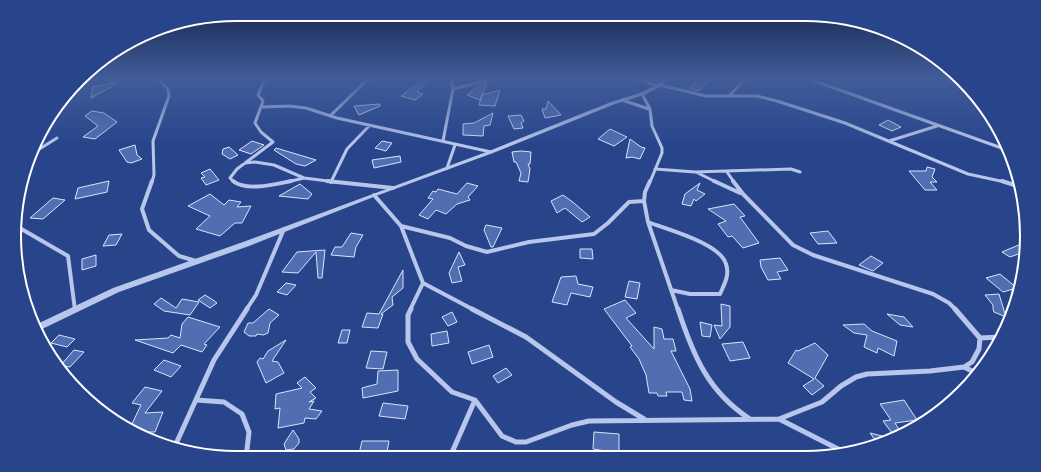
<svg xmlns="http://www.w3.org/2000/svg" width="1041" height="472" font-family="Ubuntu,sans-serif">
<rect width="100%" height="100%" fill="#28458c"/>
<path fill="#516eb2" stroke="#dbe4f8" d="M 424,79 L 427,81 L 417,92 L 423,94 L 415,100 L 401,96 Z
M 698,79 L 712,79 L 699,91 L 689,88 Z
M 117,82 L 118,83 L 91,98 L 93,87 Z
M 487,83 L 480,100 L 467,95 L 480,85 Z
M 500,90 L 495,106 L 479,105 L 482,95 Z
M 548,101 L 561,115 L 545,118 L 542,109 L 546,109 Z
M 380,104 L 380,106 L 359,115 L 354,106 Z
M 92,111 L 104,113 L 117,122 L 95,139 L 83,137 L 98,126 L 85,116 Z
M 493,113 L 490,125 L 484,126 L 483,136 L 463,135 L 463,124 L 474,123 Z
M 521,115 L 524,121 L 521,123 L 523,128 L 514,129 L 508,116 Z
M 888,120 L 901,127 L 892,131 L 879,125 Z
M 610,129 L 627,137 L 614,146 L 598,139 Z
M 630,139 L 641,147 L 645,148 L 640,159 L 632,157 L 626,158 Z
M 252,141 L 264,145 L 251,154 L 239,150 Z
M 382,141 L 392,143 L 386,151 L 375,148 Z
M 135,145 L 137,155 L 142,159 L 131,163 L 127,162 L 119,150 Z
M 229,147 L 238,155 L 230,159 L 222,154 L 223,149 Z
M 276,148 L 316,160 L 305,166 L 296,164 L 274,150 Z
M 521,151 L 531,152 L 530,164 L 528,164 L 530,169 L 528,182 L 519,181 L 521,173 L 516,162 L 514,162 L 512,152 Z
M 400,156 L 401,162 L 374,168 L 372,160 Z
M 927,167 L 935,169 L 932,177 L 937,182 L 930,182 L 937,190 L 925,190 L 909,171 L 926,171 Z
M 210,169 L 219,180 L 206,185 L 201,178 L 205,177 L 201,173 Z
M 109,181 L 107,192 L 75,199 L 78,188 Z
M 467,183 L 478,186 L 468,197 L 470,200 L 457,204 L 446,214 L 436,210 L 428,219 L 419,215 L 433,199 L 428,198 L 433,191 L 436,192 L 438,189 L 457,194 Z
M 700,183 L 697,190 L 705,194 L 696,201 L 694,199 L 691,206 L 682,204 L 685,194 Z
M 300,184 L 312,194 L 308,199 L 279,196 Z
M 210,194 L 224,205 L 229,200 L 241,202 L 237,207 L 251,206 L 242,223 L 235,223 L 220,236 L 196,229 L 210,216 L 188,206 Z
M 563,195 L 574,203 L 590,217 L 582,222 L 565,208 L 557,213 L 551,201 Z
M 53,198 L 65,200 L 43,219 L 30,218 Z
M 734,204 L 745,216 L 740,217 L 759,243 L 743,248 L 732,236 L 728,237 L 718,224 L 726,221 L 708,209 Z
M 486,225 L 502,228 L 493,247 L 491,247 L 484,230 Z
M 828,231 L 837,243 L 818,244 L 810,233 Z
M 351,233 L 363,235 L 356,247 L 354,257 L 331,255 L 335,247 L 342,247 Z
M 122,234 L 116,245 L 103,246 L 109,235 Z
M 1026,242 L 1024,252 L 1010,257 L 1002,252 Z
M 580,249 L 592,249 L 593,259 L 580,258 Z
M 325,250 L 322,278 L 318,278 L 316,252 L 298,273 L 282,272 L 297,252 Z
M 459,252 L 465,265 L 458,267 L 462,281 L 452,283 L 449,273 Z
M 96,255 L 96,266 L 82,270 L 82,259 Z
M 871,256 L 883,263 L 873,271 L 859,265 Z
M 780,258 L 788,270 L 777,272 L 781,279 L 768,280 L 761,267 L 760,260 Z
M 403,270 L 403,288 L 392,297 L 393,305 L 381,314 L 383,314 L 378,328 L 362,327 L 367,313 L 379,314 Z
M 1000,274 L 1017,288 L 1003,292 L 986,278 Z
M 576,276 L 578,284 L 593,287 L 590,297 L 571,293 L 567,305 L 552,302 L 561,277 Z
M 629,281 L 640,283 L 637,299 L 625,297 Z
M 286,283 L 296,285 L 287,295 L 277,292 Z
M 999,294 L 1006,317 L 994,312 L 993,309 L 993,305 L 985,295 Z
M 205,295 L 213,300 L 217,303 L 210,308 L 198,300 Z
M 161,298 L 176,308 L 182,299 L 199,302 L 190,315 L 164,311 L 154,304 Z
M 625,300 L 636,313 L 626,318 L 654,349 L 654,327 L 662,329 L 664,339 L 673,339 L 676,351 L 671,351 L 690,389 L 692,401 L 684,400 L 682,392 L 666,392 L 667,396 L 658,396 L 657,393 L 649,393 L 646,375 L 639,359 L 630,347 L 632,346 L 604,309 Z
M 721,304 L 730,306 L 730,327 L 720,339 L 714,325 L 722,326 Z
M 269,309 L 279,315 L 270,323 L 268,333 L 263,335 L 257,334 L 256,336 L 249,336 L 244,332 L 248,323 L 253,323 Z
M 452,312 L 457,322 L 448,326 L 442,317 Z
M 887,314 L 904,317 L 913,327 L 900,325 Z
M 188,317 L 220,327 L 204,344 L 207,345 L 202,352 L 181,345 L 173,353 L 135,340 L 168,338 L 171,335 L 180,338 L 182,324 Z
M 700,322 L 712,325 L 710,337 L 702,336 Z
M 864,324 L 872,331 L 897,341 L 894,356 L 878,348 L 877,353 L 864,347 L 867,335 L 854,333 L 843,325 Z
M 342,330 L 350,330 L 347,343 L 338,343 Z
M 447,331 L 449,343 L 432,346 L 431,334 Z
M 59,335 L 75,339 L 67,347 L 51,343 Z
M 286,340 L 272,361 L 278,362 L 284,373 L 266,383 L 257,362 L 260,358 L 263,359 L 268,351 Z
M 743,342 L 750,358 L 730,361 L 722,344 Z
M 815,343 L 828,355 L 815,378 L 824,386 L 812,395 L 803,386 L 814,379 L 788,363 L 796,350 L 798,351 Z
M 489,345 L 493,357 L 472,364 L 468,352 Z
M 74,350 L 84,352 L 70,367 L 60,366 Z
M 371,351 L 387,352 L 383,369 L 366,368 Z
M 164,360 L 181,366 L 171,377 L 154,370 Z
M 506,368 L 512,375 L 498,383 L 493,376 Z
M 398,370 L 398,391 L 363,398 L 362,388 L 377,384 L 378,371 Z
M 305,377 L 316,388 L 310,392 L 316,398 L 309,402 L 314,401 L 309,409 L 322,411 L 316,419 L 305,418 L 304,423 L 278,428 L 280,408 L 275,409 L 276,394 L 302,388 L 297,383 Z
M 145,387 L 162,391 L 145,413 L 163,412 L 155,432 L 148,432 L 145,438 L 130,428 L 141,405 L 132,403 Z
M 904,400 L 917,420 L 895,423 L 902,434 L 895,437 L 883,421 L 891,420 L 880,404 Z
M 383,403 L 408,406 L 405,419 L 379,416 Z
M 293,430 L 299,439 L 299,443 L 294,449 L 286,450 L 284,444 Z
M 594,432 L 619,434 L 619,453 L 593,449 Z
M 870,433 L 894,439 L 878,444 Z
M 362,441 L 389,441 L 386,458 L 367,458 L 367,454 L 359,454 Z"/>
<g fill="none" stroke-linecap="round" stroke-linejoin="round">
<path stroke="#b7c6ea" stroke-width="3" d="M 640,79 L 657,86 L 660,85 L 706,96 L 757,96 L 777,101 L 845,123 L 968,174 L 1005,182
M 809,79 L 1010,151
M 453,89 L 492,79
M 642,94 L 650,109 L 652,126 L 662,148 L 662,153 L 650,182
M 729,96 L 745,79
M 622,100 L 649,109
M 262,107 L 289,106 L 306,108 L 337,118 L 491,152
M 330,116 L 368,79
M 443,141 L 453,89 L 451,79
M 889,141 L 937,126
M 33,153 L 57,138
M 245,163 L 255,162 L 274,165 L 304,178 L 336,182
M 447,168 L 455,145
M 655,169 L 695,172 L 791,169 L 800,172
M 727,172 L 734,182
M 698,173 L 716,182
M 152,182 L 154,175 L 153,141 L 169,96 L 168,89 L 158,79
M 234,182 L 230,178 L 237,169 L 273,142 L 261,132 L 255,123 L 263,101 L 258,95 L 265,79
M 287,182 L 304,178
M 331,182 L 347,149 L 370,125"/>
<path stroke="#b7c6ea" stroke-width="4" d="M 152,181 L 142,209 L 149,230 L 179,256 L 196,261
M 233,181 C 246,192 276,184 291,181
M 327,181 L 393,188
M 650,181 L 645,192 L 644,201 L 648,222 L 678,310
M 714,181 L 740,193
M 733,181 L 743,194 L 793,245 L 813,255 L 933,294 L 949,303 L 956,310
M 1002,181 L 1017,186
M 331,182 L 332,181
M 374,195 L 401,226 L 423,283 L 474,310
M 648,222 C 668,230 720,243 726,264 C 730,275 724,285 720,294 L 690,294 L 671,290
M 401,226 L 450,238 L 466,246 L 487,252 L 529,242 L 594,234 L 608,223 L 629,202 L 644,201
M 18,227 L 68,256 L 75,310
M 246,310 L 256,295 L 284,229
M 410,310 L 423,283"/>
<path stroke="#b7c6ea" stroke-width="5" d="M 411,309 L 408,315 L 408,342 L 417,359 L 452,392 L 475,400 L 502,436 L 516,442 L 526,442 L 572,425 L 589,421 L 779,419 L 846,453
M 472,309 L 526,337 L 616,402 L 644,419
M 678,309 C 693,355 708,392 750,419
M 980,338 L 1001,337
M 964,367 L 978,374
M 196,400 L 224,402 L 242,414 L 249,432 L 246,458
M 779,419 L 822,402 L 841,386 L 856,377 L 867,374 L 930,371 L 964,367 L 972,362 L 979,349 L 980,338 L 955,309
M 175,446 L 214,360 L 247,309
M 450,457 L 475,400"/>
<path fill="#b7c6ea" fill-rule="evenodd" d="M 664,79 L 669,79 L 662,86 L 644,95 L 615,104 L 493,153 L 376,196 L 249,246 L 119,292 L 38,331 L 35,325 L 113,288 L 243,242 L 489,151 L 611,102 L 640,93 L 658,84 Z"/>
</g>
<linearGradient id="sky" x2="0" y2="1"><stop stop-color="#16264d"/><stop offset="0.54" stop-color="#425c99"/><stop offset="1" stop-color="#425c99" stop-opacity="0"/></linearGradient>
<rect width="1041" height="145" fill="url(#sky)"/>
<path d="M0 0H1041V472H0ZM236 21H805A215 215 0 0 1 1020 236V236A215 215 0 0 1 805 451H236A215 215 0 0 1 21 236V236A215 215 0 0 1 236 21Z" fill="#28458c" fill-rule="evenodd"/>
<path fill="none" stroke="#fff" stroke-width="2" d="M236 21H805A215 215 0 0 1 1020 236V236A215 215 0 0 1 805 451H236A215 215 0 0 1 21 236V236A215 215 0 0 1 236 21Z"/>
</svg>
